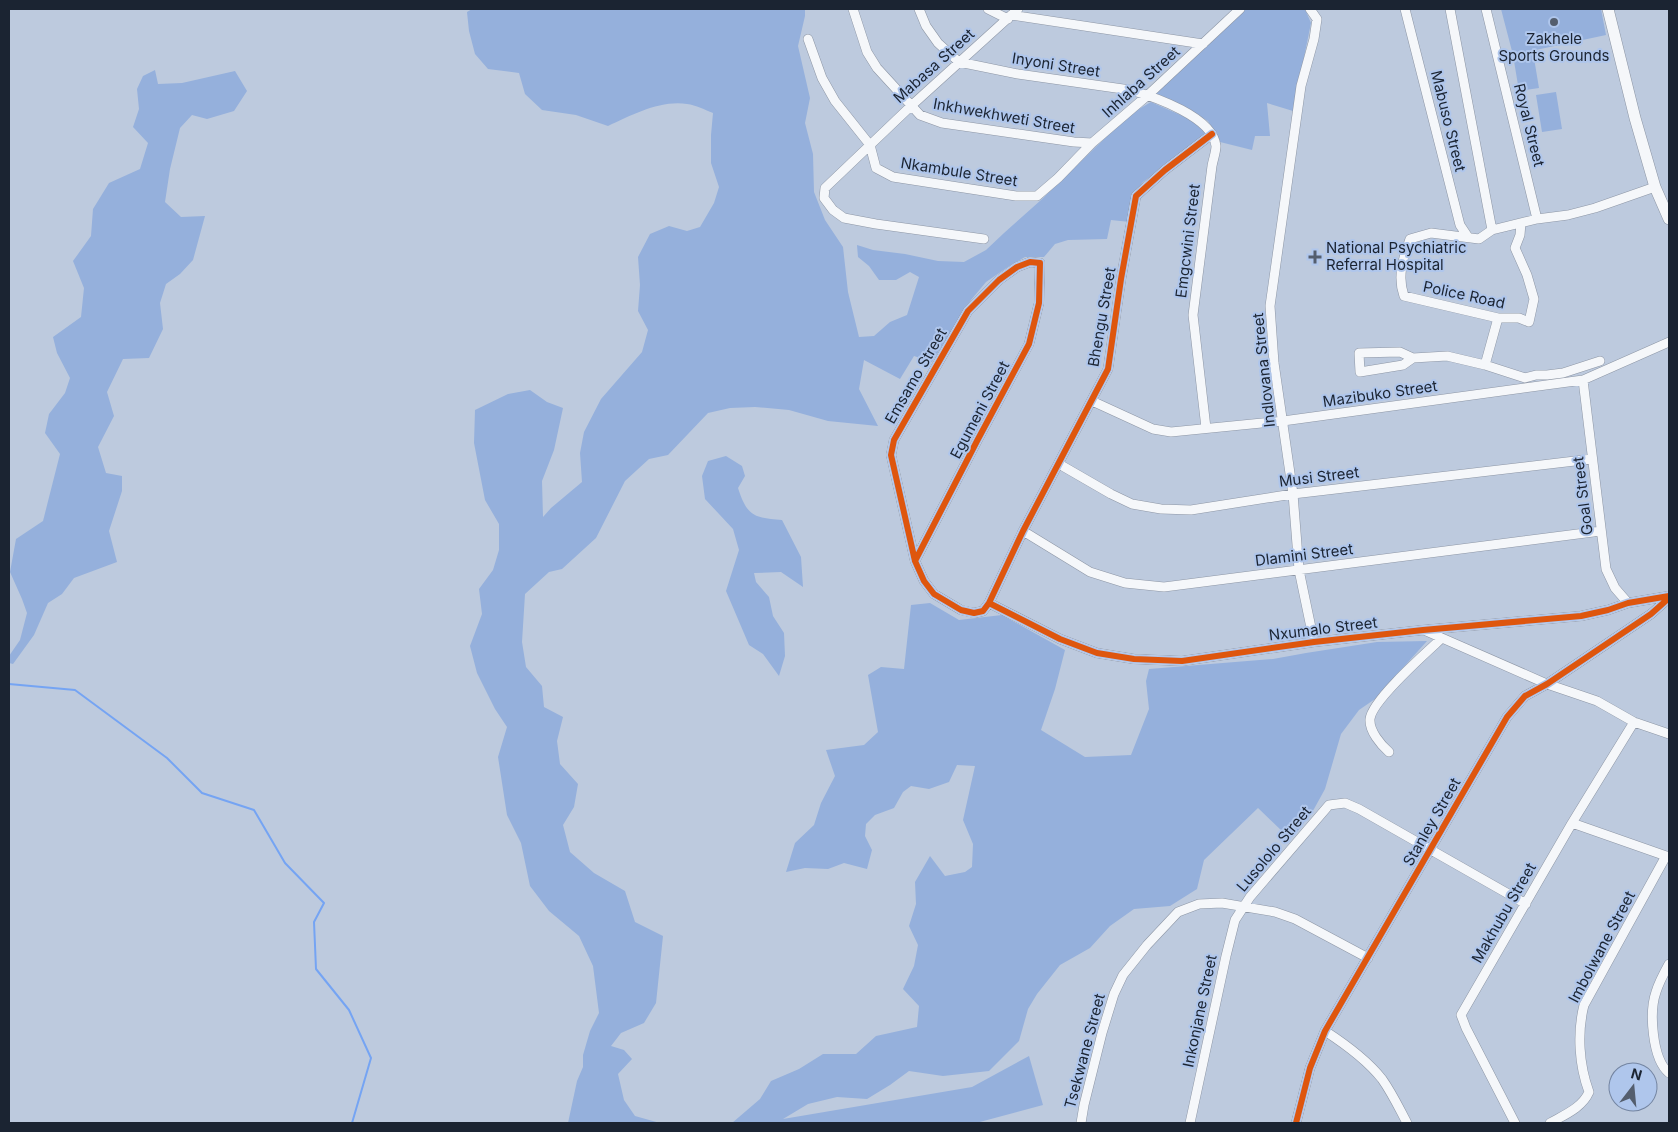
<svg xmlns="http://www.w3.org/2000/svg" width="1678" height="1132" font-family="Inter,sans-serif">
<rect width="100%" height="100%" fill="#bdcade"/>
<path fill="#95b0dc" d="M 472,9 L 805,9 L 805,16 L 798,46 L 810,98 L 805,123 L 813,154 L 814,192 L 825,220 L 843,247 L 848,292 L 859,337 L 874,336 L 890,322 L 907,315 L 919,277 L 910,272 L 896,280 L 879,280 L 869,266 L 858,257 L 857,245 L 873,250 L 905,254 L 938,261 L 964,262 L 986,250 L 1004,233 L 1041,200 L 1129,115 L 1151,102 L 1194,121 L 1209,134 L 1143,182 L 1134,194 L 1130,222 L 1111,220 L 1107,239 L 1068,240 L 1055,244 L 1044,257 L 1025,257 L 1008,267 L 986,282 L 971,300 L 932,362 L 914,356 L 900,379 L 864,360 L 859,389 L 878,426 L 828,421 L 789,410 L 755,407 L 730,408 L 708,413 L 668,455 L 649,459 L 625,481 L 596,538 L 562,569 L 549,572 L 525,594 L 522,642 L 526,667 L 542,686 L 544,707 L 563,717 L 557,741 L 560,764 L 578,784 L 574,807 L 563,825 L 570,852 L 594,873 L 625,891 L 635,922 L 663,936 L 656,1003 L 644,1023 L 621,1033 L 611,1046 L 624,1050 L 632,1059 L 618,1074 L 624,1100 L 635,1116 L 660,1123 L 568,1123 L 577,1081 L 583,1067 L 583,1055 L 590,1031 L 599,1013 L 593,966 L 579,936 L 549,911 L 530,886 L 521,843 L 507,815 L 498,757 L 507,727 L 495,709 L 477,673 L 470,646 L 482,614 L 479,589 L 493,570 L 499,550 L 499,524 L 485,500 L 474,443 L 475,410 L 508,394 L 530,390 L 547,402 L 563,408 L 554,450 L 542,481 L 543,517 L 551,508 L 582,482 L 580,453 L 584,432 L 601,399 L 642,352 L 648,330 L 638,311 L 640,285 L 638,257 L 650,234 L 669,226 L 687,231 L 700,227 L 714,203 L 719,187 L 711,163 L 711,135 L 713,113 C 705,110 696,105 687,104 C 660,100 632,115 608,126 L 576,115 L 542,110 L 525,94 L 519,73 L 488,69 L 475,54 L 469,31 L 467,12 Z
M 1242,9 L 1305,9 L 1311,23 L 1293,111 L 1267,103 L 1270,136 L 1255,136 L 1252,150 L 1220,142 L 1208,121 L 1187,109 L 1153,94 Z
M 1501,9 L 1601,9 L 1606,35 L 1531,51 L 1533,52 L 1539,88 L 1519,91 L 1513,55 Z
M 155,70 L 158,84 L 182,83 L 235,71 L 247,91 L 234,111 L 207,119 L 192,115 L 180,128 L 170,169 L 165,202 L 181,217 L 205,216 L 193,260 L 180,274 L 166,284 L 160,303 L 163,329 L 149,358 L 123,359 L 107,392 L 114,416 L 98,447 L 106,473 L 122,476 L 122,491 L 109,531 L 117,562 L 74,578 L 62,594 L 48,603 L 34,635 L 13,664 L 9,663 L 9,656 L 20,640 L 27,613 L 22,599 L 10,572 L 16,539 L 43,521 L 60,454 L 45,433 L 49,414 L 65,393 L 70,378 L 57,353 L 53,337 L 81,317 L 84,288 L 73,261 L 91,236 L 93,209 L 109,183 L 140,169 L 148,143 L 133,127 L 139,109 L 137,89 L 143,76 Z
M 1556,92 L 1562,129 L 1542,132 L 1536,95 Z
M 726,456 L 742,466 L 745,476 L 738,488 C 747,516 754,518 782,520 L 801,557 L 803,587 L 781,572 L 754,573 L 756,582 L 769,597 L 773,616 L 784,633 L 785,656 L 779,676 L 763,654 L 749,645 L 726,591 L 739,550 L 733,529 L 705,499 L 702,476 L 708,461 Z
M 930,603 L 959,620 L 1002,615 L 1065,650 L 1055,689 L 1041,730 L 1085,757 L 1131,755 L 1149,709 L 1146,681 L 1149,669 L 1273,659 L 1306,653 L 1377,642 L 1427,641 L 1375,699 L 1359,710 L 1341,734 L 1325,789 L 1314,809 L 1297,832 L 1284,833 L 1258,808 L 1204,860 L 1197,889 L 1170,906 L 1134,909 L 1110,926 L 1090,948 L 1060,965 L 1037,994 L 1028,1009 L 1019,1041 L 989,1071 L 943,1076 L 909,1071 L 890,1085 L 867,1099 L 837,1097 L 808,1104 L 783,1119 L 972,1087 L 1029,1056 L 1043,1105 L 976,1123 L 732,1123 L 760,1099 L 771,1081 L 799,1069 L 823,1054 L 856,1054 L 876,1036 L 917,1027 L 919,1006 L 903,989 L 914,966 L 918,945 L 909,926 L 916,904 L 915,882 L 930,856 L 945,876 L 965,872 L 972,867 L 973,844 L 963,820 L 975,766 L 957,765 L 949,782 L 929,789 L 911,786 L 903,792 L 894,808 L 875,815 L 866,824 L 865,836 L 872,850 L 867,869 L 844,863 L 828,869 L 805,868 L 786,872 L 795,843 L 814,825 L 821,803 L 835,776 L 826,750 L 864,745 L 878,732 L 868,675 L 881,667 L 904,669 L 911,605 Z"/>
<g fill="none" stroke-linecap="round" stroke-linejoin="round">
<path stroke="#75a4f3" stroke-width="2" d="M 9,684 L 75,690 L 167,758 L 202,793 L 254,810 L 285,863 L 324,903 L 314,922 L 316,969 L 349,1010 L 371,1058 L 352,1123"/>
<defs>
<path id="minor" d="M 853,9 L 867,52 L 877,68 L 920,115 L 942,123 L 1074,142 L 1092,143
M 919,9 L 926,26 L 938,43 L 959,62 L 1018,74 L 1130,90 C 1155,97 1213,117 1216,146 C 1216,152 1213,160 1212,166 L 1193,315 L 1206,428
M 988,9 L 1008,19
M 1310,9 L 1317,19 L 1314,39 L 1301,86 L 1270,306 L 1274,363 L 1293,494 L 1299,570 L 1314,642
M 1405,9 L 1460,225 L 1468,237
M 1450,9 L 1492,230
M 1486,9 L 1537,219
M 1011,15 L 1203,44
M 808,39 L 822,78 L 835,101 L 870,145 L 876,168 L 893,177 L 1016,196 L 1037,196 L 1058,178 L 1092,143 L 1148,95 L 1240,9
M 1521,223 L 1520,235 L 1515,248 L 1527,275 L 1534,299 L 1529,322 L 1519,318 L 1498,318 L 1404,296 C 1397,276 1403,259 1410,239 L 1431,233 L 1479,239 L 1492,230 L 1537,219 L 1568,215 L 1595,208 L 1655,187
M 984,239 L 876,224 L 844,218 L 833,210 L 824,198 L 825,188 L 911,106 L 1018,9
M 1413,358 L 1403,365 L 1360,372 L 1359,353 L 1400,352 L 1413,358 L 1447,356 L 1485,365 L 1525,378 L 1536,375 L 1547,375 L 1563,373 L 1600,361
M 1485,365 L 1498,318
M 1583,380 L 1606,569 L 1615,588 L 1628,603
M 1092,401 L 1153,429 L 1171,432 L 1283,421 L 1583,380 L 1669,342
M 1059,464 L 1111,494 L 1132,504 L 1161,509 L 1191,510 L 1293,494 L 1592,459
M 1023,531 L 1090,572 L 1125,583 L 1164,587 L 1601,531
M 915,561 L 977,441 L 1029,344 L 1039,303 L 1040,263 L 1030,262 L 1017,267 L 999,280 L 968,311 L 894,440 L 891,455 L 915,561 L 924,581 L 934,594 L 961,610 L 974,613 L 983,611 L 989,603 L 1023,531 L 1108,369 L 1121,279 L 1136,196 L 1165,170 L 1212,134
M 989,603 L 1060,639 L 1097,653 L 1134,659 L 1182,661 L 1314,642 L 1423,630 L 1581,616 L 1608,610 L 1628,603 L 1669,596
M 1426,631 L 1547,684 L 1597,701 L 1634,722 L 1669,734
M 1389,752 C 1381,745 1369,731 1370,719 C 1372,700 1427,652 1442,638
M 1572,823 L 1669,857
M 1669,964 C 1664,973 1659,982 1656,992 C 1649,1012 1652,1059 1669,1073
M 1325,1031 C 1345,1044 1367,1060 1382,1079 C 1392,1093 1399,1108 1407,1123
M 1081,1123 L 1084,1105 L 1102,1033 L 1114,994 L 1123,975 L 1147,945 L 1178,912 L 1199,904 L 1222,903 L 1275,912 L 1295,919 L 1368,958
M 1190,1123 L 1226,956 L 1235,920 L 1250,897 L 1329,805 L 1345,803 L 1359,809 L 1526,904
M 1296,1123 L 1310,1068 L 1325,1031 L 1507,717 L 1525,696 L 1547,684 L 1651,614 L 1669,598
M 1515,1123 L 1466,1028 L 1461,1015 L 1572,823 L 1634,722
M 1550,1123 C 1564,1115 1582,1108 1589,1092 C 1579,1065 1577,1033 1584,1005 L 1666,856"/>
<path id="major" d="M 1608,9 L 1635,118 L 1655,187 L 1669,219"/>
</defs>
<use href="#minor" stroke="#8d96a5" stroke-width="10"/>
<use href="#major" stroke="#8d96a5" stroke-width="12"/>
<use href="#minor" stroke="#f5f7fa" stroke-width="9"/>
<use href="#major" stroke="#f5f7fa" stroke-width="11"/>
<defs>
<path id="cycleway" d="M 915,561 L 977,441 L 1029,344 L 1039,303 L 1040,263 L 1030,262 L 1017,267 L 999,280 L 968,311 L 894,440 L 891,455 L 915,561 L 924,581 L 934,594 L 961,610 L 974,613 L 983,611 L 989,603 L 1023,531 L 1108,369 L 1121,279 L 1136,196 L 1165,170 L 1212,134
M 989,603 L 1060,639 L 1097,653 L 1134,659 L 1182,661 L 1314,642 L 1423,630 L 1581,616 L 1608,610 L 1628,603 L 1669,596
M 1296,1123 L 1310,1068 L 1325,1031 L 1507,717 L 1525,696 L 1547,684 L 1651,614 L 1669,598"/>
</defs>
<use href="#cycleway" stroke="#afc6ec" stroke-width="9"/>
<use href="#cycleway" stroke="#de560e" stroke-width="6"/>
</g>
<g fill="#545e6e" stroke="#afc6ec" stroke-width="2">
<circle cx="1554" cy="22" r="5"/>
<path d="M1312.5 249.5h5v5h5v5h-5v5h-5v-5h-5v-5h5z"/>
</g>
<g text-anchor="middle" stroke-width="4" stroke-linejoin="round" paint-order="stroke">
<g font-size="15" fill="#1b2432" stroke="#afc6ec">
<text x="1554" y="44">Zakhele<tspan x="1554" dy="17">Sports Grounds</tspan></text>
<text x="1326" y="253" text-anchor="start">National Psychiatric<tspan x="1326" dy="17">Referral Hospital</tspan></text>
</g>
<g font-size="15" fill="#1b2432" stroke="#afc6ec">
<text transform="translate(1056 65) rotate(9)" y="5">Inyoni Street</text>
<text transform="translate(934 66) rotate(-42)" y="5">Mabasa Street</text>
<text transform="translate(1141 82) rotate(-42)" y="5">Inhlaba Street</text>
<text transform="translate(1004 116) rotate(10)" y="5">Inkhwekhweti Street</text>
<text transform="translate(1448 121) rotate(76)" y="5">Mabuso Street</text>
<text transform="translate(1529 125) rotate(76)" y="5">Royal Street</text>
<text transform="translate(959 172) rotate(9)" y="5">Nkambule Street</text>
<text transform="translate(1188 241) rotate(-83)" y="5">Emgcwini Street</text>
<text transform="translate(1464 295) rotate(12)" y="5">Police Road</text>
<text transform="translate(1102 317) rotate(-80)" y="5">Bhengu Street</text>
<text transform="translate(1264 370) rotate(-96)" y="5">Indlovana Street</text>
<text transform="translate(916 376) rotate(-60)" y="5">Emsamo Street</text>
<text transform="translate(1380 394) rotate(-8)" y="5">Mazibuko Street</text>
<text transform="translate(980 410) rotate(-62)" y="5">Egumeni Street</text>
<text transform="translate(1319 477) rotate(-7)" y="5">Musi Street</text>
<text transform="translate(1583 496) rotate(-97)" y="5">Goal Street</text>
<text transform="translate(1304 555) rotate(-7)" y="5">Dlamini Street</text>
<text transform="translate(1323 629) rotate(-7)" y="5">Nxumalo Street</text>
<text transform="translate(1432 822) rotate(-60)" y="5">Stanley Street</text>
<text transform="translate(1274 849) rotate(-50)" y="5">Lusololo Street</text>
<text transform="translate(1504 913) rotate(-60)" y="5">Makhubu Street</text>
<text transform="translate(1602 947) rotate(-62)" y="5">Imbolwane Street</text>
<text transform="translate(1200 1011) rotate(-78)" y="5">Inkonjane Street</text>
<text transform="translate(1085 1051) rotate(-75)" y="5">Tsekwane Street</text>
</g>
</g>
<rect width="1678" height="1132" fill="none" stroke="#1b2432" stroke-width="20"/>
<g transform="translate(1633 1087) rotate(16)"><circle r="24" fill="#afc6ec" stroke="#7485a2"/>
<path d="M0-4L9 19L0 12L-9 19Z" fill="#545e6e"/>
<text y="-8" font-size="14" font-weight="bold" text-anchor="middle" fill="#1b2432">N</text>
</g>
</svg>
